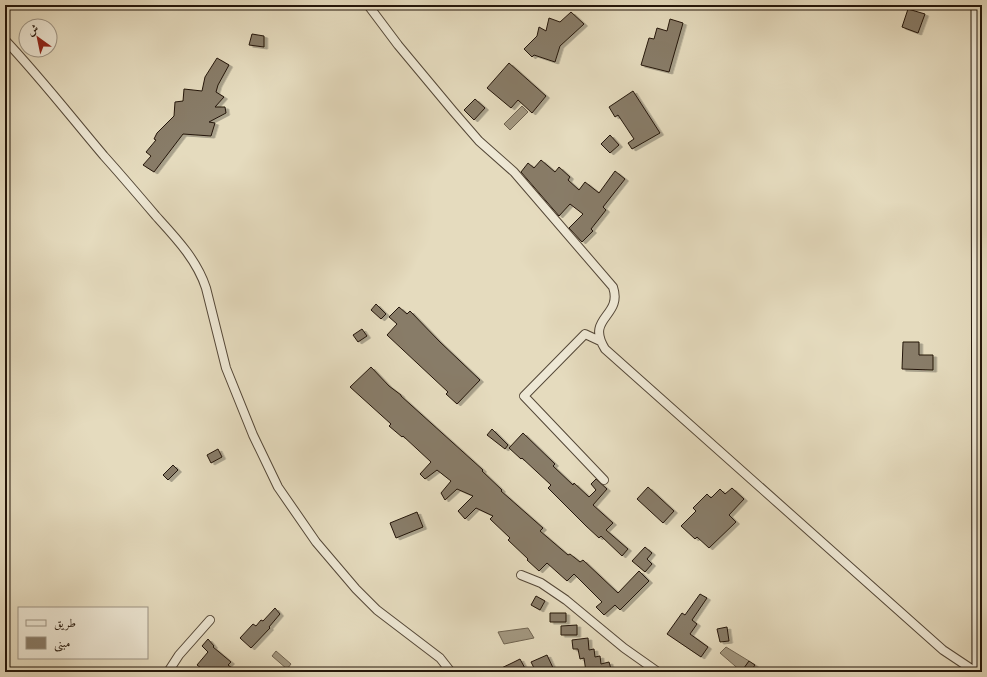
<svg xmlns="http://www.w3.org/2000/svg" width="987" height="677" font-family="'IM FELL Great Primer',Amiri,serif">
<defs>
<filter id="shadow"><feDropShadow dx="3.5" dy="2" stdDeviation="0" flood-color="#0004"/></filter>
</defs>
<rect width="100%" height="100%" fill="#e5dbbe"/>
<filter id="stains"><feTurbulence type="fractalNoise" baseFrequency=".005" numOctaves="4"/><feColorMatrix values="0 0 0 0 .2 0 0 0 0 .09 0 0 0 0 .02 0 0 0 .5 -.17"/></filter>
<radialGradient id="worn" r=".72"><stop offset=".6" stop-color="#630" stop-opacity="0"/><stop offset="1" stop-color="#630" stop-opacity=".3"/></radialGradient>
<path fill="#a39881" stroke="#706451" d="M 522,106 L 528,112 L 510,130 L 504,124 Z
M 528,628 L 534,638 L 504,644 L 498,632 Z
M 726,647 L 749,661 L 742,672 L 720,653 Z
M 276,651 L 291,664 L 287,669 L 272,656 Z"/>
<path fill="#887c68" stroke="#24160a" filter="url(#shadow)" d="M 908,9 L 925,14 L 918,33 L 902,27 Z
M 571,12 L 584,24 L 560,46 L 555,62 L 534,55 L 532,57 L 524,49 L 537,36 L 539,27 L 546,31 L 549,18 L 560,22 Z
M 670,19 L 683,23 L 669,72 L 641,65 L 649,38 L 654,39 L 657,28 L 667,31 Z
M 252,34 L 264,36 L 264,47 L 249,45 Z
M 217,58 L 229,65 L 218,85 L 216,92 L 224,97 L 215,107 L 225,107 L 226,113 L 209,122 L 215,123 L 211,136 L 183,134 L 154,172 L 143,165 L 151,156 L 146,152 L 156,140 L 154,139 L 157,133 L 174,116 L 175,102 L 183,101 L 184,89 L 202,91 L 205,77 Z
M 509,63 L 546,96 L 532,113 L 518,100 L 511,108 L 487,88 Z
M 633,91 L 660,133 L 632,149 L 628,143 L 634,139 L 618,115 L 615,117 L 609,107 Z
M 475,99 L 485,108 L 474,120 L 464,110 Z
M 610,135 L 619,145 L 610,153 L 601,144 Z
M 541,160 L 555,172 L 559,167 L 570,177 L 568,180 L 579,190 L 585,182 L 599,193 L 615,171 L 625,179 L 603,207 L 606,210 L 591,229 L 593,231 L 582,242 L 569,228 L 583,214 L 570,204 L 559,216 L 521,172 L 528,163 L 534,168 Z
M 376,304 L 386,314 L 381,319 L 371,310 Z
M 399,307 L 407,314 L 410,311 L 440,342 L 480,380 L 457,404 L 446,394 L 448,392 L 387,335 L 397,324 L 389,317 Z
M 362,329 L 367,336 L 358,342 L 353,335 Z
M 903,342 L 919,342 L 919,355 L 933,355 L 933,370 L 902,369 Z
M 371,367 L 389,386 L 401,395 L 401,396 L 483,470 L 482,471 L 502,490 L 501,491 L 543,528 L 540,531 L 568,555 L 570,554 L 580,562 L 583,560 L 618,593 L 639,571 L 649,581 L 620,610 L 615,605 L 604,615 L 596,607 L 602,602 L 574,574 L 567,581 L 547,563 L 539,571 L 527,560 L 528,559 L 508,540 L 510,538 L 490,519 L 493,516 L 476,508 L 465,519 L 458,511 L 473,496 L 457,489 L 445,500 L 441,493 L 451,481 L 437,470 L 425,479 L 420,474 L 431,462 L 403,436 L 402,437 L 389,426 L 391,424 L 350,387 Z
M 492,429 L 508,445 L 505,449 L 487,435 Z
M 523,433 L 555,464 L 553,466 L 573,485 L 574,483 L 589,497 L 596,490 L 591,484 L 596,479 L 607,489 L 593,505 L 613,523 L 606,530 L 628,549 L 622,556 L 601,536 L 599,538 L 586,526 L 548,488 L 551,485 L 522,458 L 521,459 L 509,448 Z
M 218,449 L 222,457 L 211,463 L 207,455 Z
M 173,465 L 178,470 L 168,480 L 163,475 Z
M 648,487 L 674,511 L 663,523 L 637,499 Z
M 732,488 L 744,499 L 729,515 L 736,522 L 709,548 L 697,537 L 695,539 L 681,526 L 696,511 L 693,508 L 707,494 L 711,498 L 720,489 L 725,494 Z
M 417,512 L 423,527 L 396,538 L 390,523 Z
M 645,547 L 652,553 L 647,559 L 652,564 L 645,572 L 632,561 Z
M 700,594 L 707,598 L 692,620 L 697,624 L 690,634 L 708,647 L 701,657 L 667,634 L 682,613 L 685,615 Z
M 536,596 L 545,601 L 540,610 L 531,605 Z
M 275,608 L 280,614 L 269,627 L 270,628 L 251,648 L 240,638 L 253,624 L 256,626 L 261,620 L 263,621 Z
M 550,613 L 566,613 L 566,622 L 550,622 Z
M 577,625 L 577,635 L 561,635 L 561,626 Z
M 727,627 L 729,641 L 720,642 L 717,629 Z
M 588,638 L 589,650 L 594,649 L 595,657 L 600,656 L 601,664 L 609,662 L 612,672 L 586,672 L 584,658 L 580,659 L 578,649 L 573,649 L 572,640 Z
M 208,639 L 214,646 L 213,647 L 231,662 L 228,665 L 237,672 L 198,672 L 201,668 L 197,665 L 208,652 L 202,646 Z
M 547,655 L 555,672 L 536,672 L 531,662 Z
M 520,659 L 527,672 L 493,672 L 512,663 Z
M 749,661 L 755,665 L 750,672 L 741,672 Z"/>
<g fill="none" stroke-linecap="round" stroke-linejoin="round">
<defs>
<path id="minor" d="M 368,5 L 398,45 L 453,111 L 479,141 L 514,172 L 613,287 C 623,317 585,317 605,349 L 943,650 L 976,672
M 5,40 C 40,77 71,117 104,156 C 122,176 139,196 156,216 C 176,238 197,260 206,288 L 226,368 L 253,435 L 278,487 L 316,542 L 356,589 L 377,610 L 440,658 L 451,672
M 600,341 L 585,334 L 524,396 L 604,480
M 521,575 L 541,583 L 566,600 L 624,648 L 658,672
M 168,672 L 179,655 L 210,620"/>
<path id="secondary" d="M 977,5 L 978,672"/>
</defs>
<use href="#minor" stroke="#544737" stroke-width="10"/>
<use href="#secondary" stroke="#24160a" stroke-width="13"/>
<use href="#minor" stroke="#eee8d5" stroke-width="8"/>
<use href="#secondary" stroke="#eee8d5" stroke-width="11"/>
</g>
<rect width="987" height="677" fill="none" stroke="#e5dbbe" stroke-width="20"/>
<rect x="6" y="6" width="975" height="665" fill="none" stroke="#24160a" stroke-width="2"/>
<rect x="10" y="10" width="967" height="657" fill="none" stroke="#24160a"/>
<rect x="18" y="607" width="130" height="52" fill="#eee8d5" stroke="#9d9484"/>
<rect x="26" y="620" width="20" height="6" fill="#eee8d5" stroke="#9d9484"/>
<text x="54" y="627" font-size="12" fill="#24160a">طريق</text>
<rect x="26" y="637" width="20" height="12" fill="#887c68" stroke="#9d9484"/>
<text x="54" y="647" font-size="12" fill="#24160a">مبنى</text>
<g transform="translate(38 38) rotate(327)"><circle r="19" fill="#eee8d5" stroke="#9d9484"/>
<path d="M0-3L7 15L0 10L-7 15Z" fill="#8f2418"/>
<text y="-6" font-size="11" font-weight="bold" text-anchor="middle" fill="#24160a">ش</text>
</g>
<rect width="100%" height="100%" filter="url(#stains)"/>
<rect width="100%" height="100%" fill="url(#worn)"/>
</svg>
